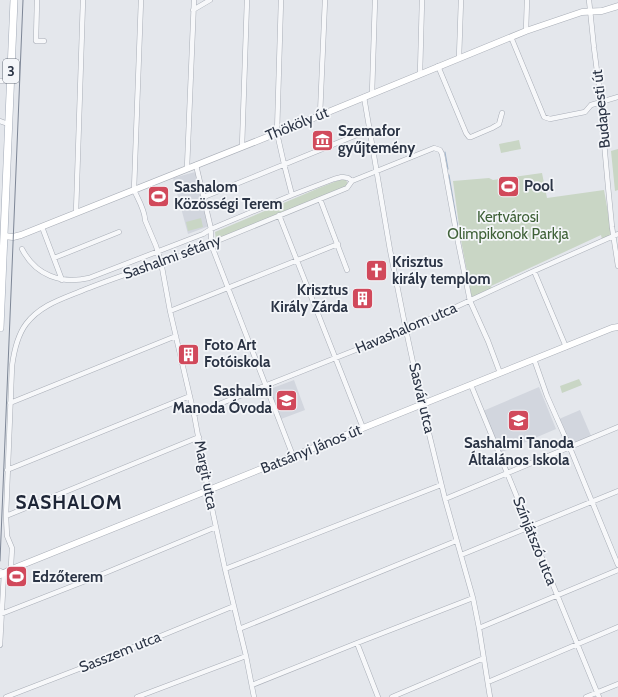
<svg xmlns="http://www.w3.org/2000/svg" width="618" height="697" font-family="Cabin,sans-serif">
<rect width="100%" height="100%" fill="#e4e7ec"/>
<path fill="#d2d6de" d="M 195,172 L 209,226 L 188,234 L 173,178 Z
M 294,380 L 305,410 L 281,419 L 270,389 Z
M 539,387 L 556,429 L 500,453 L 483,411 Z
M 580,410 L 592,438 L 571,447 L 559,419 Z"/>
<path fill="#c9d6c5" d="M 519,140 L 521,149 L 501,153 L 499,144 Z
M 618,149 L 618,190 L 615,191 L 611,151 Z
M 542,173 L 547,198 L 604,190 L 612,235 L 602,239 L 601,235 L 491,286 L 492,289 L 472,299 L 461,240 L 453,181 L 489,178 L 493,180 Z
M 342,179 L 346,180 L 348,184 L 346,187 L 216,240 L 215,232 L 319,188 Z
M 201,218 L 203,227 L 188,231 L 186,222 Z
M 579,379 L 582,385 L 562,393 L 560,386 Z"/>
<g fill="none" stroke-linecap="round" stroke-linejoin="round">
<path stroke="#9fb4cc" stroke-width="1" d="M 445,152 L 448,169
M 449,175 L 460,240"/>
<defs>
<path id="street" d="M 37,0 L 36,41 L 44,41
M 141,0 L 134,190 C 138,199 145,210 145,220 L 156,246 L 161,262 L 170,311 L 194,414 L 208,490 L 225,569 L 246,656 L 254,697
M 281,0 L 277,133 L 284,164 L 292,195
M 589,0 L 594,48 L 601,102 L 604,142 L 608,186 L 612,227 L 618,266
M 193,10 L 210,0
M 526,31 L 527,0
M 511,37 L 544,117 L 550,119 L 585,112 L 591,105 L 618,97
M 459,58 L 461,0
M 438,66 L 466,133 L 469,137 L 471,137 L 492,128 L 499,124 L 502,113
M 420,74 L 422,0
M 0,81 L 10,81
M 372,94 L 375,0
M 364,97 L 390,250 L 406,330 L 423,409 L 445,499 L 473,598 L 479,628 L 490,697
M 320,115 L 325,0
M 0,121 L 8,124
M 242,147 L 247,0
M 196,165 L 211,229 L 211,244 L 293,456
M 187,168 L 194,0
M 204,197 L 369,130
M 320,199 L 347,270
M 76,213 L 83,0
M 279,215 L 363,428
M 42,227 L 62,280
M 22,249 C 36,276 61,284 89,278 L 203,234 L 211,229 L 292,195 L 334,179 L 342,177 L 348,178 L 352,181
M 54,258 L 119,232
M 534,271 L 566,347
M 170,311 L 338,244
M 534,359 L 547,396 L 570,448 L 618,565
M 471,385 L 599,697
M 10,403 L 176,336
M 194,414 L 406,330 L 534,271 L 618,234
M 7,470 L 190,396
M 445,499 L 618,427
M 6,516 L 199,437
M 461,555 L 618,491
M 12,569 L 11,566 L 12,548 L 7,536 L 6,516 L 12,366 C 14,351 17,336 26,324 C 41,304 65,298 86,289 C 111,279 136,271 161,262 L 168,261 L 347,188 L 352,181 L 434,148 L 440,150 L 442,154 L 458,242 L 470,301 L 488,341 L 500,373
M 225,569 L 441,485
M 0,571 L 4,573 L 0,645
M 1,614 L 93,578 L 216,527
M 479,628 L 618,570
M 239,629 L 456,541
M 357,643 L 378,697
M 488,682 L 618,627
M 252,685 L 357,643 L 473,598
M 6,697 L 97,662 L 234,606
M 137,697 L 246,656
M 392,697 L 484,658
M 586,697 L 618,684"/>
<path id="secondary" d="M 4,236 L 13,237 L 21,235 L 277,133 L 526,31 L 582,12 L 602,11 L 618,6
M 0,575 L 12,569 L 612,328 L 618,327"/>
<path id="primary" d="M 0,328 L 14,0"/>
</defs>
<use href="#street" stroke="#a9aeb7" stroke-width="5.5"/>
<use href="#secondary" stroke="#a9aeb7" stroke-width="7"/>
<use href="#primary" stroke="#a3abb8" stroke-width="8"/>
<use href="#street" stroke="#f7f8fa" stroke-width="4.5"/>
<use href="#secondary" stroke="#fff" stroke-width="6"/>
<use href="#primary" stroke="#fff" stroke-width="7"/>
<path stroke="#7d8696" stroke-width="1" d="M 0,561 L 23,0"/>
</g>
<defs>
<symbol id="museum-square" viewBox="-11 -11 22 22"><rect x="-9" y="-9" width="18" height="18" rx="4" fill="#d1495b" stroke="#f4f6f9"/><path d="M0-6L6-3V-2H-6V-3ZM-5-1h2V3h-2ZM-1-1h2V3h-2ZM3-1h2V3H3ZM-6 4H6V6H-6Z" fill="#fff"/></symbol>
<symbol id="stadium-square" viewBox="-11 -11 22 22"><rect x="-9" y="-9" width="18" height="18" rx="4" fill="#d1495b" stroke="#f4f6f9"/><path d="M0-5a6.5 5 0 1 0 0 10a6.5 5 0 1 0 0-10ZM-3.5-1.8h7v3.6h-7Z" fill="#fff"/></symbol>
<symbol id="church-square" viewBox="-11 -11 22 22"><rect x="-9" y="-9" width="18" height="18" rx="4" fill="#d1495b" stroke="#f4f6f9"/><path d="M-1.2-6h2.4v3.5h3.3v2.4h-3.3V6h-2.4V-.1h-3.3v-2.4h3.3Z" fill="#fff"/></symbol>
<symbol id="building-square" viewBox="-11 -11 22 22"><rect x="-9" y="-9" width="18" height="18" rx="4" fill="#d1495b" stroke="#f4f6f9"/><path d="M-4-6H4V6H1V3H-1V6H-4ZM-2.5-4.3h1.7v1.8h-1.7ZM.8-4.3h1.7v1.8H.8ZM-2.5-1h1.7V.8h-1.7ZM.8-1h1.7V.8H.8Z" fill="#fff"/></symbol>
<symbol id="school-square" viewBox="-11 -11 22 22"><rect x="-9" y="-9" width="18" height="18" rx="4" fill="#d1495b" stroke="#f4f6f9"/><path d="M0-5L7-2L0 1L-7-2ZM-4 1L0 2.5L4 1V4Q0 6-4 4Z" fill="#fff"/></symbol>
</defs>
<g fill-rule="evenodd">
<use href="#museum-square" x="310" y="128" width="25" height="25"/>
<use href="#stadium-square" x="496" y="174" width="25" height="25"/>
<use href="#stadium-square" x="146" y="184" width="25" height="25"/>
<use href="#church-square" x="364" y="258" width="25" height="25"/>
<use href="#building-square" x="350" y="286" width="25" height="25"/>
<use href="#building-square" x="176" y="342" width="25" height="25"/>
<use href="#school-square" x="274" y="388" width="25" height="25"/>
<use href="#school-square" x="506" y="408" width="25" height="25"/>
<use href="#stadium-square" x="4" y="564" width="25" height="25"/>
</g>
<g text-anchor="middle" stroke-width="3.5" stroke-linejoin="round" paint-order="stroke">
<rect fill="#f4f6f9" stroke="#676e7b" stroke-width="1" x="3" y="59" width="16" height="24" rx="3"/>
<g font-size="14" font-weight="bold" fill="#2b3445">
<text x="11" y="76">3</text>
</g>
<g font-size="15" fill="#2b3445" stroke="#f4f6f9">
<text transform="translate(601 109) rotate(-96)" y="5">Budapesti út</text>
<text transform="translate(297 124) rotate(-22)" y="5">Thököly út</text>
<text transform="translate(172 257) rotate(-20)" y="5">Sashalmi sétány</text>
<text transform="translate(406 328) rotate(-23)" y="5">Havashalom utca</text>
<text transform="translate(422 398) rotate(77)" y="5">Sasvár utca</text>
<text transform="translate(311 449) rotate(-22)" y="5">Batsányi János út</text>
<text transform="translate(206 475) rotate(79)" y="5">Margit utca</text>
<text transform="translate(535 541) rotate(68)" y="5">Színjátszó utca</text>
<text transform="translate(120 652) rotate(-22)" y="5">Sasszem utca</text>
</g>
<g font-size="15" font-weight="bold" fill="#2b3445" stroke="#f4f6f9" text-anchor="start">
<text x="338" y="136">Szemafor<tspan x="338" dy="17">gyűjtemény</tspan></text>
<text x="524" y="191">Pool</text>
<text x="174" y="192">Sashalom<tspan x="174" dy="17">Közösségi Terem</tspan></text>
<text x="392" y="267">Krisztus<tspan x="392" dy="17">király templom</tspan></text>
<text x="348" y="295" text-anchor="end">Krisztus<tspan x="348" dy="17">Király Zárda</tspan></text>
<text x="204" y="350">Foto Art<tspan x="204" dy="17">Fotóiskola</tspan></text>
<text x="272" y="396" text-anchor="end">Sashalmi<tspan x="272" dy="17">Manoda Óvoda</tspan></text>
<text x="519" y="448" text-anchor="middle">Sashalmi Tanoda<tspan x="519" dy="17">Általános Iskola</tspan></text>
<text x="32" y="582">Edzőterem</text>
</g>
<g font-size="15" fill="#3f6138" stroke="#f4f6f9">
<text x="508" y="222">Kertvárosi<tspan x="508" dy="17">Olimpikonok Parkja</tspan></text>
</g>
<g font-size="19" font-weight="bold" letter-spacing="1" fill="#1d2536" stroke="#f4f6f9">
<text x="69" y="509">SASHALOM</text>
</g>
</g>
</svg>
